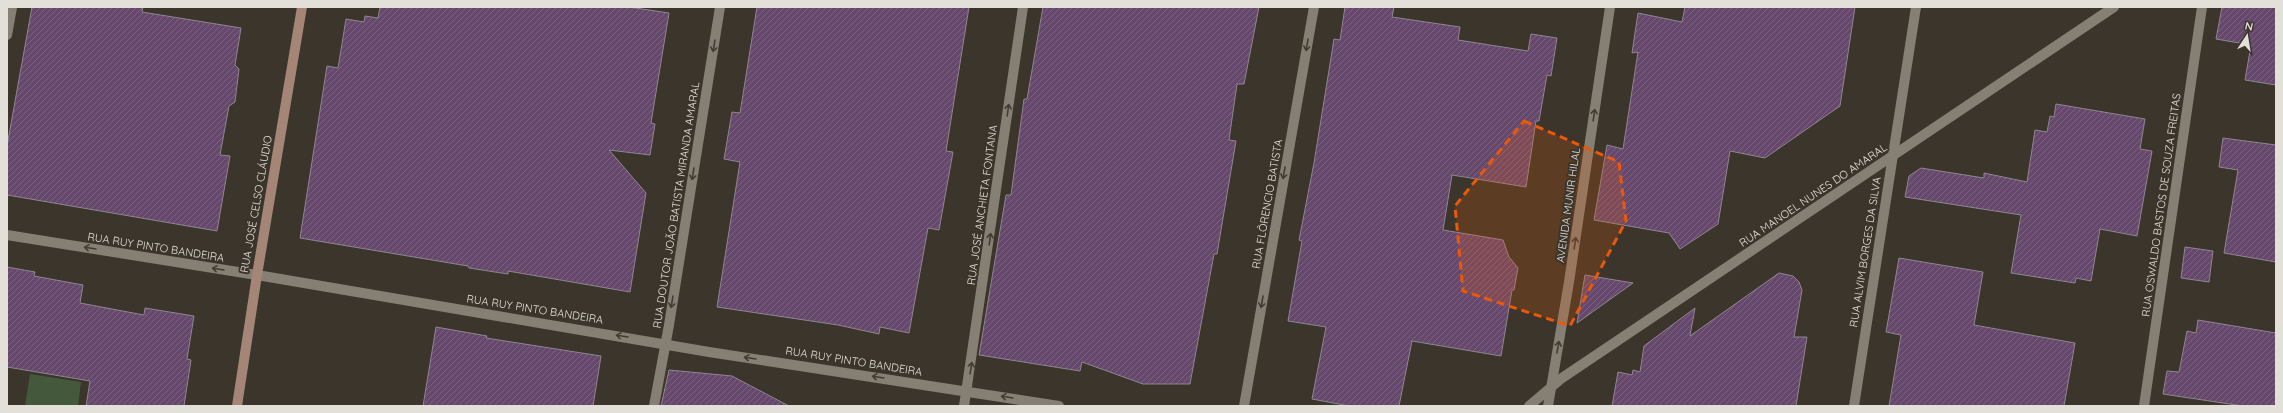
<svg xmlns="http://www.w3.org/2000/svg" width="2283" height="413" font-family="Quicksand,sans-serif">
<defs>
<pattern id="building-hatch" width="6" height="6" patternUnits="userSpaceOnUse"><rect width="6" height="6" fill="#65486b"/><path d="M-1 1l2-2M0 6l6-6M5 7l2-2" fill="none" stroke="#7b6280"/></pattern>
</defs>
<rect width="100%" height="100%" fill="#3b352b"/>
<path fill="#44593b" d="M 30,374 L 81,382 L 78,406 L 25,406 Z"/>
<path fill="url(#building-hatch)" stroke="#8e8690" d="M 32,7 L 143,7 L 142,12 L 241,28 L 235,65 L 239,69 L 235,102 L 229,106 L 220,155 L 230,156 L 217,231 L 7,195 L 7,146 Z
M 380,7 L 629,7 L 669,13 L 651,123 L 655,124 L 650,155 L 609,150 L 646,193 L 630,292 L 508,271 L 508,274 L 469,268 L 468,266 L 300,238 L 327,66 L 338,68 L 346,19 L 364,22 L 365,16 L 378,18 Z
M 757,7 L 969,7 L 946,151 L 953,152 L 939,230 L 928,228 L 909,333 L 880,327 L 879,334 L 838,325 L 717,307 L 740,162 L 724,159 L 732,112 L 740,113 Z
M 1043,7 L 1259,7 L 1244,84 L 1237,84 L 1229,140 L 1236,141 L 1217,254 L 1214,254 L 1190,384 L 1143,384 L 1082,362 L 1080,371 L 979,355 L 1006,195 L 1011,195 L 1024,99 L 1027,99 Z
M 1345,7 L 1394,7 L 1392,17 L 1460,27 L 1458,40 L 1528,51 L 1531,34 L 1557,38 L 1551,76 L 1547,75 L 1539,121 L 1536,121 L 1526,187 L 1452,175 L 1443,230 L 1503,240 L 1509,257 L 1518,268 L 1514,290 L 1512,290 L 1501,356 L 1412,341 L 1399,406 L 1349,406 L 1312,399 L 1326,327 L 1288,321 L 1302,241 L 1299,240 L 1314,163 L 1334,39 L 1340,40 Z
M 1685,7 L 1855,7 L 1840,106 L 1765,158 L 1730,151 L 1718,224 L 1680,249 L 1669,233 L 1594,220 L 1607,145 L 1623,149 L 1638,52 L 1632,53 L 1638,13 L 1682,22 Z
M 2222,7 L 2276,7 L 2276,85 L 2245,80 L 2251,45 L 2216,39 Z
M 2056,104 L 2145,119 L 2140,149 L 2152,151 L 2137,236 L 2100,229 L 2091,281 L 2076,278 L 2075,283 L 2011,273 L 2021,215 L 1905,197 L 1909,176 L 1921,168 L 1984,178 L 1984,173 L 2027,182 L 2035,130 L 2047,132 L 2050,116 L 2054,117 Z
M 2223,138 L 2276,145 L 2276,262 L 2224,253 L 2238,170 L 2219,167 Z
M 2185,247 L 2213,251 L 2209,282 L 2181,278 Z
M 1899,258 L 1983,272 L 1974,325 L 2075,343 L 2064,406 L 1889,406 L 1901,335 L 1886,332 Z
M 7,267 L 35,272 L 34,276 L 83,285 L 80,303 L 144,315 L 145,308 L 194,316 L 187,359 L 191,360 L 184,406 L 86,406 L 90,381 L 7,367 Z
M 1779,273 L 1793,276 L 1799,282 L 1802,290 L 1794,337 L 1807,337 L 1796,406 L 1612,406 L 1618,372 L 1632,375 L 1633,370 L 1640,372 L 1644,346 L 1695,308 L 1690,336 Z
M 1585,275 L 1633,283 L 1577,323 Z
M 2198,320 L 2276,333 L 2276,406 L 2243,406 L 2163,394 L 2167,371 L 2179,372 L 2187,331 L 2196,333 Z
M 436,327 L 487,336 L 486,338 L 601,356 L 593,406 L 423,406 Z
M 669,370 L 732,376 L 789,406 L 661,406 Z"/>
<g fill="none" stroke-linecap="round" stroke-linejoin="round">
<path stroke="#867f73" stroke-width="10" d="M 7,35 L 12,7
M 7,235 L 257,275 L 709,352 L 1059,406
M 654,406 L 669,325 L 720,7
M 964,406 L 1023,7
M 1244,406 L 1314,7
M 1529,406 L 1562,378 L 2114,7
M 1548,406 L 1569,282 L 1610,7
M 1854,406 L 1916,7
M 2144,406 L 2202,7"/>
<path stroke="#a58576" stroke-width="10" d="M 237,406 L 257,275 L 302,7"/>
</g>
<defs><path id="oneway-shaft" d="M-6 0H5M1.5-3L5.5 0L1.5 3" fill="none" stroke-width="1.6" stroke-linecap="round" stroke-linejoin="round"/></defs>
<g stroke="#423c32">
<use href="#oneway-shaft" transform="translate(1307 45) rotate(100)"/>
<use href="#oneway-shaft" transform="translate(714 46) rotate(99)"/>
<use href="#oneway-shaft" transform="translate(1008 110) rotate(-82)"/>
<use href="#oneway-shaft" transform="translate(1594 115) rotate(-82)"/>
<use href="#oneway-shaft" transform="translate(1284 173) rotate(100)"/>
<use href="#oneway-shaft" transform="translate(693 174) rotate(99)"/>
<use href="#oneway-shaft" transform="translate(990 239) rotate(-82)"/>
<use href="#oneway-shaft" transform="translate(1575 243) rotate(-82)"/>
<use href="#oneway-shaft" transform="translate(90 248) rotate(-171)"/>
<use href="#oneway-shaft" transform="translate(218 269) rotate(-171)"/>
<use href="#oneway-shaft" transform="translate(672 302) rotate(99)"/>
<use href="#oneway-shaft" transform="translate(1262 302) rotate(100)"/>
<use href="#oneway-shaft" transform="translate(622 336) rotate(-171)"/>
<use href="#oneway-shaft" transform="translate(1558 347) rotate(-80)"/>
<use href="#oneway-shaft" transform="translate(750 358) rotate(-171)"/>
<use href="#oneway-shaft" transform="translate(971 368) rotate(-81)"/>
<use href="#oneway-shaft" transform="translate(878 377) rotate(-171)"/>
<use href="#oneway-shaft" transform="translate(1007 397) rotate(-171)"/>
</g>
<path fill="#e8590c" fill-opacity="0.2" stroke="#e8590c" stroke-width="3" stroke-dasharray="8 5" stroke-linejoin="round" d="M 1524,121 L 1619,162 L 1626,221 L 1570,326 L 1463,291 L 1455,206 Z"/>
<g text-anchor="middle" stroke-width="4" stroke-linejoin="round" paint-order="stroke">
<g font-size="11" fill="#e3e0d9" stroke="#3b352b">
<text transform="translate(1813 195) rotate(-34)" y="4">RUA MANOEL NUNES DO AMARAL</text>
<text transform="translate(256 204) rotate(-80)" y="4">RUA JOSÉ CELSO CLÁUDIO</text>
<text transform="translate(1267 204) rotate(-80)" y="4">RUA FLÔRENCIO BATISTA</text>
<text transform="translate(676 205) rotate(-81)" y="4">RUA DOUTOR JOÃO BATISTA MIRANDA AMARAL</text>
<text transform="translate(982 205) rotate(-82)" y="4">RUA JOSÉ ANCHIETA FONTANA</text>
<text transform="translate(1568 205) rotate(-82)" y="4">AVENIDA MUNIR HILAL</text>
<text transform="translate(2161 205) rotate(-82)" y="4">RUA OSWALDO BASTOS DE SOUZA FREITAS</text>
<text transform="translate(156 247) rotate(9)" y="4">RUA RUY PINTO BANDEIRA</text>
<text transform="translate(1865 252) rotate(-81)" y="4">RUA ALVIM BORGES DA SILVA</text>
<text transform="translate(535 309) rotate(9)" y="4">RUA RUY PINTO BANDEIRA</text>
<text transform="translate(854 361) rotate(9)" y="4">RUA RUY PINTO BANDEIRA</text>
</g>
</g>
<rect width="2283" height="413" fill="none" stroke="#e3e0d9" stroke-width="16"/>
<g transform="translate(2247 36) rotate(12)" stroke="#3b352b" stroke-width="3" paint-order="stroke">
<path d="M0-3L7 15L0 10L-7 15Z" fill="#e3e0d9"/>
<text y="-6" font-size="11" font-weight="bold" text-anchor="middle" fill="#e3e0d9">N</text>
</g>
</svg>
